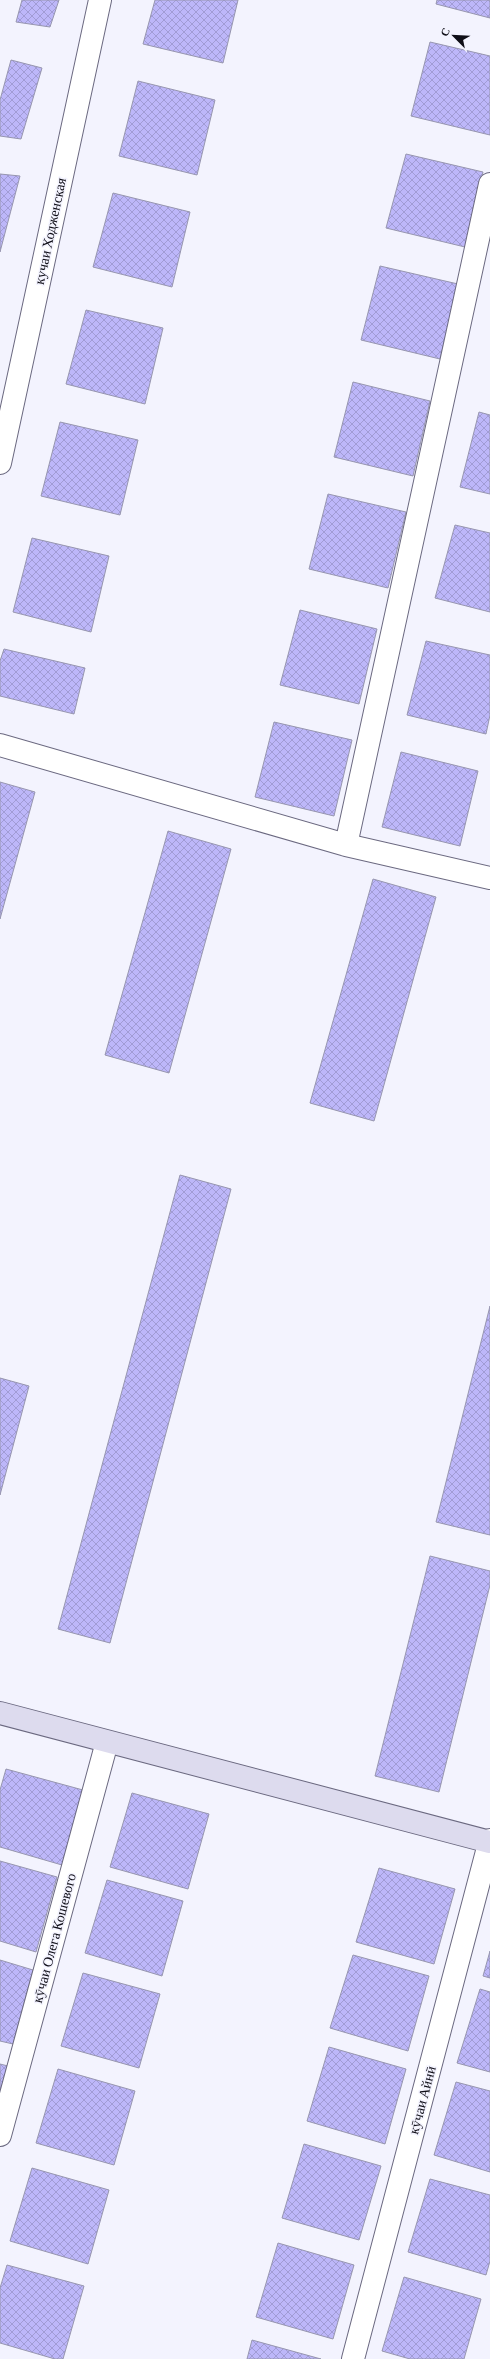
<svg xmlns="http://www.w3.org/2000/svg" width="490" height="2359" font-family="'Crimson Pro',serif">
<defs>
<pattern id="building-cross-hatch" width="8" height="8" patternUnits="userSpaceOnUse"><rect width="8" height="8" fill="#bdb7f9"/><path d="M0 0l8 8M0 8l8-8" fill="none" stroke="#a19cd5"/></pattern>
</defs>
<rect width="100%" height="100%" fill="#f3f3fe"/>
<path fill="url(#building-cross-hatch)" stroke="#9796af" d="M 22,0 L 59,0 L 50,27 L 16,22 Z
M 155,0 L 238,0 L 223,63 L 143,44 Z
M 437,0 L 490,0 L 490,18 L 436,4 Z
M 430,42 L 490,56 L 490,135 L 411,116 Z
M 11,60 L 42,68 L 21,139 L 0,136 L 0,100 Z
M 138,81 L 215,100 L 197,175 L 119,156 Z
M 406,154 L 483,172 L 465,247 L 386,228 Z
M 0,174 L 20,176 L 0,252 Z
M 113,193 L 190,212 L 172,287 L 93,267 Z
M 380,266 L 458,284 L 440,359 L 361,340 Z
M 86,310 L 163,328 L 145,404 L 66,384 Z
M 353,382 L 430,401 L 413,476 L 334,457 Z
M 479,412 L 490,415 L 490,494 L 460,487 Z
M 60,422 L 138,440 L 120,515 L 41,496 Z
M 328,494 L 406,512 L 388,588 L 309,569 Z
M 455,525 L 490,533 L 490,612 L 435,598 Z
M 32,538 L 109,556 L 91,632 L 13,612 Z
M 300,610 L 377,629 L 359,704 L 280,685 Z
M 426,641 L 490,655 L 490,715 L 486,734 L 407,715 Z
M 4,649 L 85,668 L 74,714 L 0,696 L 0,661 Z
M 274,722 L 352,740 L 334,816 L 255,797 Z
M 401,752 L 478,771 L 460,846 L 382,827 Z
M 0,782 L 35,792 L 0,919 Z
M 168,831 L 231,849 L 169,1073 L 105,1055 Z
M 373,879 L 436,897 L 374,1121 L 310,1103 Z
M 180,1175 L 231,1189 L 110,1643 L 58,1629 Z
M 490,1306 L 490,1535 L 436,1522 Z
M 0,1378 L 29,1386 L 0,1495 Z
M 430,1556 L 490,1571 L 490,1585 L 439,1792 L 375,1776 Z
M 6,1769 L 83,1790 L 62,1865 L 0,1847 L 0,1790 Z
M 132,1793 L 209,1814 L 188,1889 L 110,1867 Z
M 0,1861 L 57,1877 L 36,1952 L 0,1941 Z
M 379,1868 L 455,1889 L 434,1964 L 356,1942 Z
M 107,1880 L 183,1901 L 162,1976 L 85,1953 Z
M 490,1951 L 490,1978 L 483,1976 Z
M 353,1955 L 429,1976 L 408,2051 L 330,2028 Z
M 0,1960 L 33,1970 L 13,2044 L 0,2041 Z
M 83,1973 L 160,1994 L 139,2068 L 61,2046 Z
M 480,1989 L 490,1992 L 490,2072 L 457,2063 Z
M 329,2047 L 406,2069 L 385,2144 L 307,2121 Z
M 0,2064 L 8,2066 L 0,2096 Z
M 58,2069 L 135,2091 L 114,2165 L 36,2143 Z
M 456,2082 L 490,2091 L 490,2172 L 434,2155 Z
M 304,2144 L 381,2166 L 359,2240 L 282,2218 Z
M 32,2168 L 109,2190 L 88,2264 L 10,2241 Z
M 430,2179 L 490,2195 L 490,2261 L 486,2275 L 408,2252 Z
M 278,2243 L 354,2265 L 333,2339 L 256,2317 Z
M 7,2265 L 84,2286 L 63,2359 L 55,2359 L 0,2343 L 0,2288 Z
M 404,2277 L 481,2299 L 464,2359 L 410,2359 L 382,2351 Z
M 252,2340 L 321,2359 L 247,2359 Z"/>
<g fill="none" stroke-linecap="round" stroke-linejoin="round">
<defs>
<path id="street" d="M 0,463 L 100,0
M 0,745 L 346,845 L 490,878
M 346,845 L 490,184
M 0,2135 L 107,1742
M 353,2359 L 490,1840"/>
<path id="secondary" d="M 0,1713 L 490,1842"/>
</defs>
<use href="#street" stroke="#6b6980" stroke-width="24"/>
<use href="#secondary" stroke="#6b6980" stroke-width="24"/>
<use href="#street" stroke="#fff" stroke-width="22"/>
<use href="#secondary" stroke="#dddbee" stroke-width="22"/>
</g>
<g text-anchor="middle" stroke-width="3" stroke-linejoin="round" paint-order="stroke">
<g font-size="14" fill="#0f0e17" stroke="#f3f3fe">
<text transform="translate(50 231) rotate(-78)" y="5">кучаи Ходженская</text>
<text transform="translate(54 1938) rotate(-75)" y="5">кӯчаи Олега Кошевого</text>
<text transform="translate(422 2100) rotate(-75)" y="5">кӯчаи Айнӣ</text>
</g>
</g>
<g transform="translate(454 36) rotate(294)" stroke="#f3f3fe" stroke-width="3" paint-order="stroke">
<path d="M0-3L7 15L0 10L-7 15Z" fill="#0f0e17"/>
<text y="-6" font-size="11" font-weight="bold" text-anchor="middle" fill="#0f0e17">С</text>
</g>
</svg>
